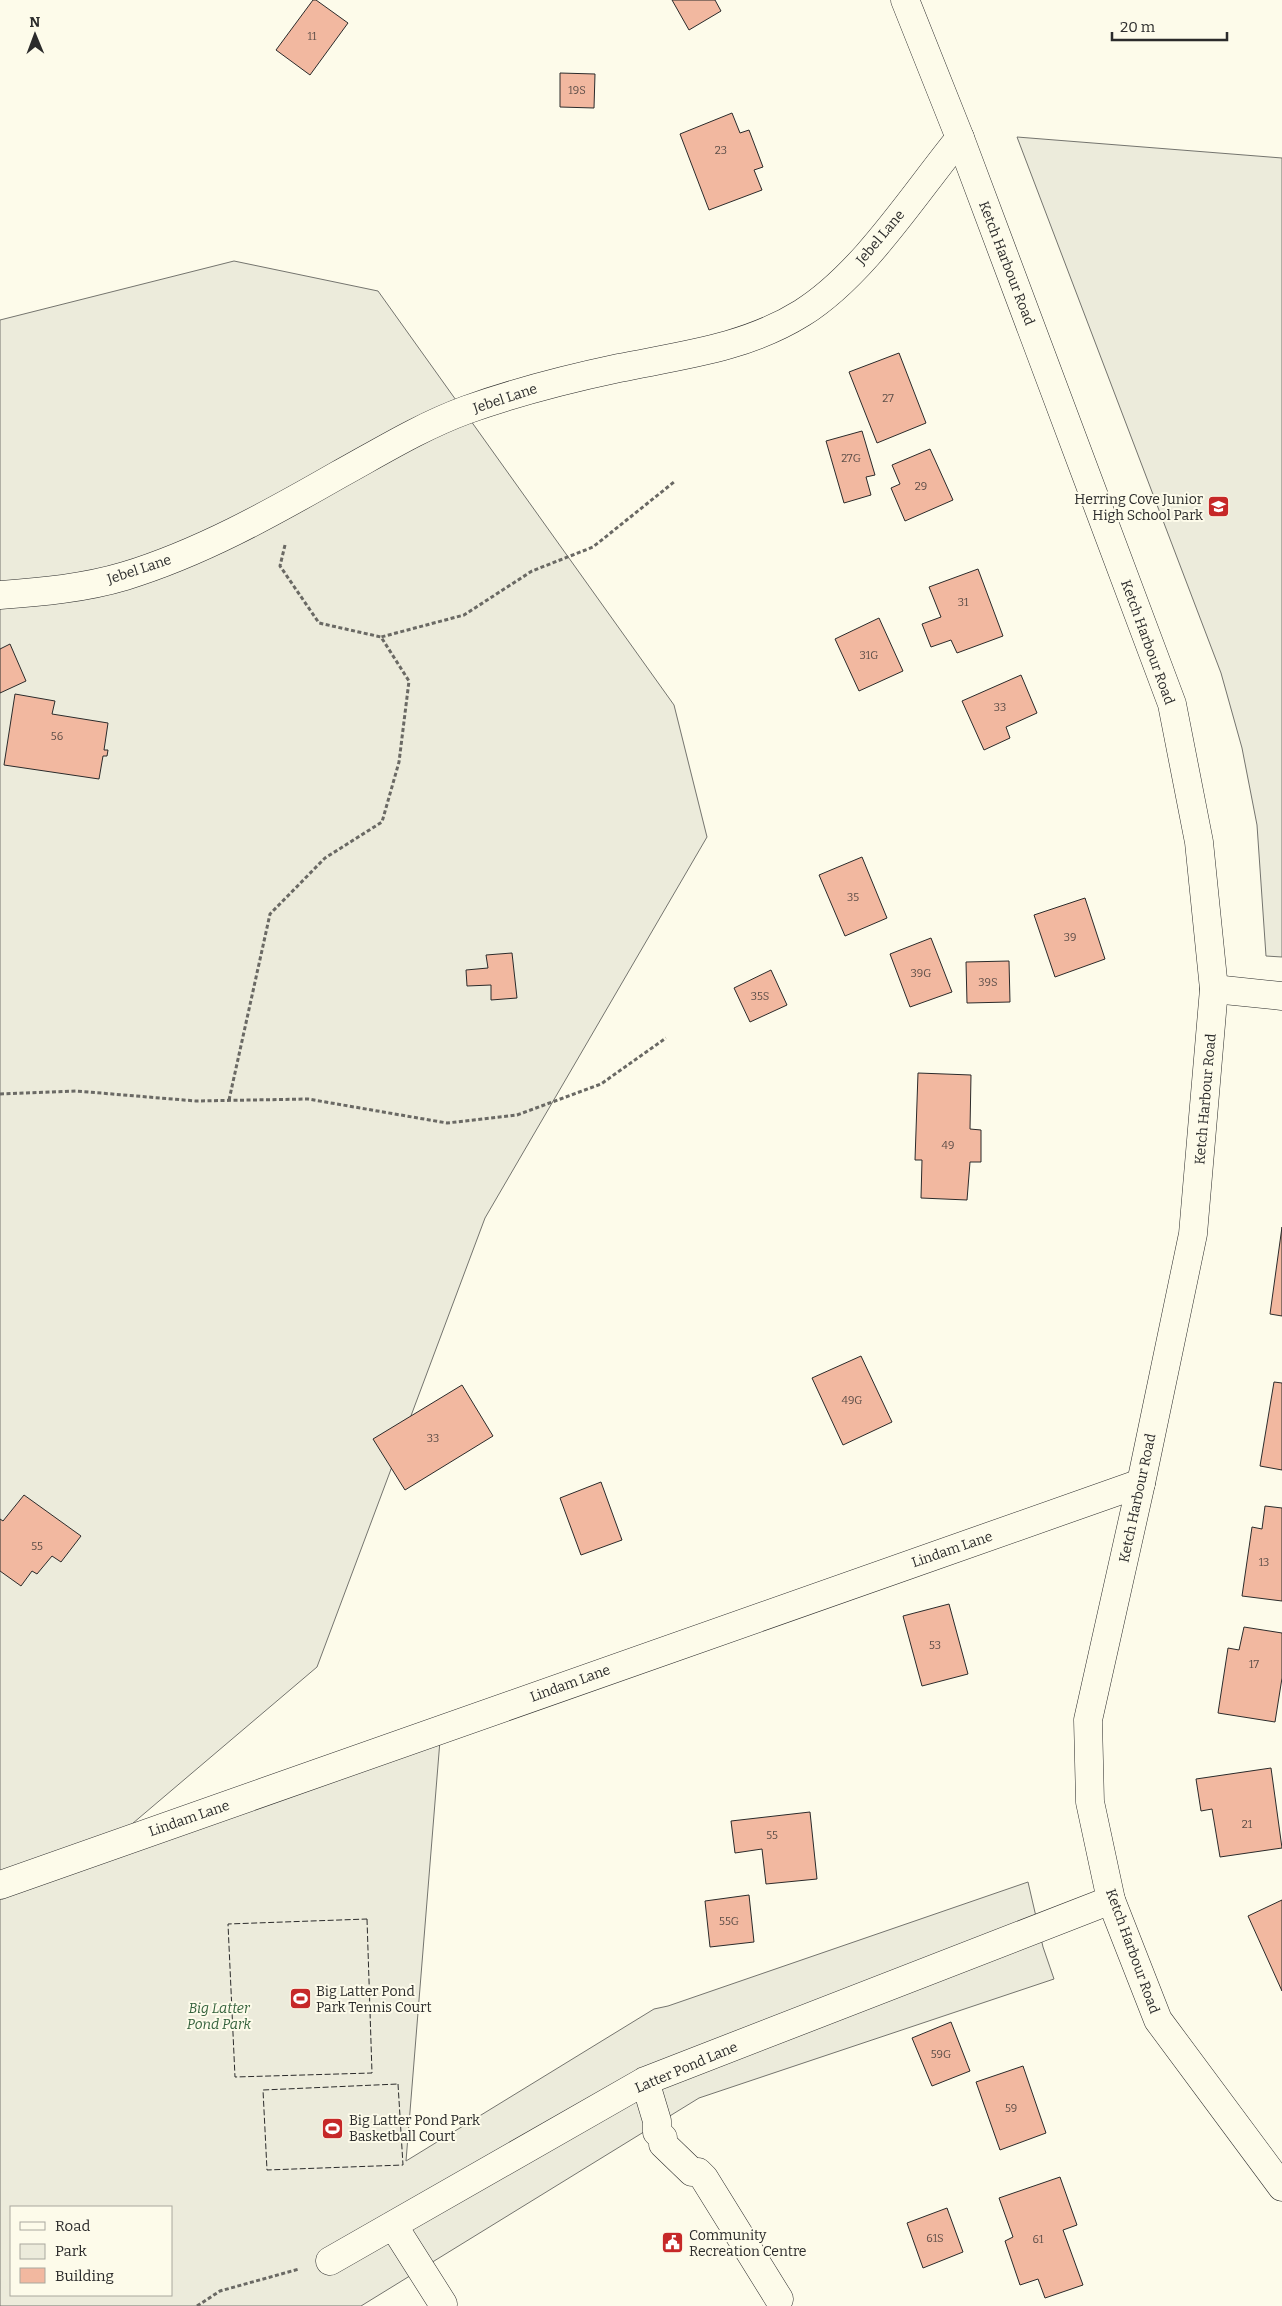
<svg xmlns="http://www.w3.org/2000/svg" width="1282" height="2306" font-family="Bitter,serif">
<rect width="100%" height="100%" fill="#fdfbea"/>
<path fill="#ecebdb" stroke="#74746e" fill-rule="evenodd" d="M 1017,137 L 1282,158 L 1282,957 L 1266,956 L 1257,825 L 1242,748 L 1221,673 Z
M 234,261 L 378,291 L 674,705 L 707,837 L 485,1218 L 317,1667 L 106,1846 L 441,1728 L 406,2161 L 654,2009 L 668,2006 L 1028,1882 L 1043,1947 L 1054,1979 L 699,2098 L 361,2306 L 0,2306 L 0,320 ZM 11,2207 L 171,2207 L 171,2295 L 11,2295 Z"/>
<path fill="#f2b8a0" stroke="#2b2b2b" d="M 313,0 L 316,0 L 348,23 L 310,75 L 276,50 Z
M 672,0 L 715,0 L 721,11 L 689,30 Z
M 560,73 L 595,74 L 594,108 L 560,107 Z
M 732,113 L 740,133 L 749,130 L 763,167 L 754,170 L 762,190 L 709,210 L 680,134 Z
M 899,353 L 926,423 L 877,443 L 849,372 Z
M 862,431 L 875,475 L 866,477 L 871,495 L 844,503 L 826,441 Z
M 930,449 L 953,500 L 905,521 L 891,488 L 900,484 L 892,465 Z
M 978,569 L 1003,636 L 957,653 L 951,640 L 931,647 L 922,624 L 941,617 L 929,587 Z
M 879,618 L 903,671 L 859,691 L 835,639 Z
M 10,644 L 26,681 L 0,693 L 0,649 Z
M 1021,675 L 1037,713 L 1006,727 L 1010,738 L 984,750 L 962,701 Z
M 15,694 L 55,701 L 52,714 L 108,723 L 104,750 L 108,750 L 107,756 L 103,756 L 99,779 L 4,765 Z
M 862,857 L 887,918 L 845,936 L 819,875 Z
M 1085,898 L 1105,959 L 1055,977 L 1034,915 Z
M 931,938 L 952,992 L 910,1007 L 890,954 Z
M 512,953 L 517,998 L 491,1000 L 491,985 L 467,986 L 466,970 L 488,968 L 486,955 Z
M 1009,961 L 1010,1002 L 967,1003 L 966,962 Z
M 771,970 L 787,1005 L 750,1022 L 734,988 Z
M 918,1073 L 971,1075 L 970,1129 L 981,1130 L 981,1162 L 970,1162 L 967,1200 L 921,1198 L 922,1160 L 915,1160 Z
M 1282,1227 L 1282,1316 L 1270,1314 Z
M 861,1356 L 892,1422 L 843,1445 L 812,1378 Z
M 1274,1382 L 1282,1383 L 1282,1470 L 1260,1466 Z
M 462,1385 L 493,1436 L 405,1490 L 373,1439 Z
M 601,1482 L 622,1540 L 581,1555 L 560,1498 Z
M 24,1495 L 81,1536 L 61,1562 L 52,1556 L 37,1574 L 32,1571 L 21,1586 L 0,1571 L 0,1519 L 3,1521 Z
M 1265,1506 L 1282,1508 L 1282,1601 L 1242,1596 L 1252,1527 L 1262,1529 Z
M 949,1604 L 968,1674 L 922,1686 L 903,1616 Z
M 1244,1627 L 1282,1633 L 1282,1678 L 1275,1722 L 1218,1713 L 1228,1648 L 1239,1650 Z
M 1271,1768 L 1282,1848 L 1220,1857 L 1212,1809 L 1201,1811 L 1196,1779 Z
M 810,1812 L 817,1879 L 766,1884 L 762,1849 L 735,1853 L 731,1821 Z
M 749,1895 L 754,1942 L 710,1947 L 705,1901 Z
M 1282,1900 L 1282,1991 L 1248,1916 Z
M 951,2022 L 970,2071 L 932,2086 L 912,2038 Z
M 1023,2066 L 1046,2133 L 1000,2150 L 976,2082 Z
M 1060,2177 L 1077,2225 L 1063,2230 L 1083,2285 L 1045,2298 L 1038,2279 L 1020,2285 L 1005,2241 L 1013,2237 L 999,2198 Z
M 947,2208 L 963,2252 L 923,2268 L 907,2223 Z"/>
<g fill="none" stroke-linecap="round" stroke-linejoin="round">
<defs>
<path id="minor" d="M 0,595 C 42,592 85,588 125,576 C 200,553 270,514 338,475 C 380,452 420,427 466,410 C 516,392 567,379 619,368 C 683,355 746,348 802,313 C 864,274 914,194 960,138
M 1214,989 L 1282,996
M 0,1885 L 1141,1483
M 645,2081 L 657,2121 L 657,2132 L 663,2138 L 663,2144 L 692,2172 L 698,2172 L 704,2178 L 779,2299
M 393,2225 L 443,2304
M 330,2261 L 645,2081 L 1111,1900"/>
<path id="major" d="M 905,0 L 960,138 L 1172,704 L 1199,842 L 1214,989 L 1193,1234 L 1141,1483 L 1088,1720 L 1090,1802 L 1111,1900 L 1158,2020 L 1282,2187"/>
</defs>
<use href="#minor" stroke="#2b2b2b" stroke-width="29"/>
<use href="#major" stroke="#2b2b2b" stroke-width="29"/>
<path stroke="#6a6964" stroke-width="3" stroke-dasharray="4 2.5" stroke-linecap="butt" d="M 285,545 L 280,566 L 319,623 L 381,637
M 0,1094 L 76,1091 L 196,1101 L 308,1099 L 447,1123 L 517,1115 L 601,1084 L 666,1038
M 229,1100 L 270,914 L 325,858 L 382,822 L 399,762 L 409,681 L 381,637 L 464,615 L 532,571 L 593,547 L 674,482
M 197,2306 L 220,2291 L 299,2269"/>
<use href="#minor" stroke="#fdfbea" stroke-width="28"/>
<use href="#major" stroke="#fdfbea" stroke-width="28"/>
<path stroke="#2b2b2b" stroke-width="1" stroke-dasharray="6 2.5" stroke-linecap="butt" d="M 367,1919 L 372,2073 L 235,2077 L 228,1924 Z
M 398,2084 L 403,2165 L 267,2170 L 263,2090 Z"/>
</g>
<defs>
<symbol id="school-square" viewBox="-11 -11 22 22"><rect x="-9" y="-9" width="18" height="18" rx="4" fill="#c62828" stroke="#fdfbea"/><path d="M0-5L7-2L0 1L-7-2ZM-4 1L0 2.5L4 1V4Q0 6-4 4Z" fill="#fff"/></symbol>
<symbol id="stadium-square" viewBox="-11 -11 22 22"><rect x="-9" y="-9" width="18" height="18" rx="4" fill="#c62828" stroke="#fdfbea"/><path d="M0-5a6.5 5 0 1 0 0 10a6.5 5 0 1 0 0-10ZM-3.5-1.8h7v3.6h-7Z" fill="#fff"/></symbol>
<symbol id="civic-square" viewBox="-11 -11 22 22"><rect x="-9" y="-9" width="18" height="18" rx="4" fill="#c62828" stroke="#fdfbea"/><path d="M-.6-6.5H3V-4.5H.6V-3L4-1V1h2V6H-6V1h2V-1L-.6-3ZM-1.2 2.5V6h2.4V2.5Z" fill="#fff"/></symbol>
</defs>
<g fill-rule="evenodd">
<use href="#school-square" x="1206" y="494" width="25" height="25"/>
<use href="#stadium-square" x="288" y="1986" width="25" height="25"/>
<use href="#stadium-square" x="320" y="2116" width="25" height="25"/>
<use href="#civic-square" x="660" y="2230" width="25" height="25"/>
</g>
<g text-anchor="middle" stroke-width="4" stroke-linejoin="round" paint-order="stroke">
<g font-size="11" fill="#5d4e48">
<text x="312" y="40">11</text>
<text x="577" y="94">19S</text>
<text x="721" y="154">23</text>
<text x="888" y="402">27</text>
<text x="851" y="462">27G</text>
<text x="921" y="490">29</text>
<text x="963" y="606">31</text>
<text x="869" y="659">31G</text>
<text x="1000" y="711">33</text>
<text x="57" y="740">56</text>
<text x="853" y="901">35</text>
<text x="1070" y="941">39</text>
<text x="921" y="977">39G</text>
<text x="988" y="986">39S</text>
<text x="760" y="1000">35S</text>
<text x="948" y="1149">49</text>
<text x="852" y="1404">49G</text>
<text x="433" y="1442">33</text>
<text x="37" y="1550">55</text>
<text x="1264" y="1566">13</text>
<text x="935" y="1649">53</text>
<text x="1254" y="1668">17</text>
<text x="1247" y="1828">21</text>
<text x="772" y="1839">55</text>
<text x="729" y="1925">55G</text>
<text x="941" y="2058">59G</text>
<text x="1011" y="2112">59</text>
<text x="935" y="2242">61S</text>
<text x="1038" y="2243">61</text>
</g>
<g font-size="14" fill="#2b2b2b" stroke="#fdfbea">
<text transform="translate(880 237) rotate(-50)" y="5">Jebel Lane</text>
<text transform="translate(1007 263) rotate(69)" y="5">Ketch Harbour Road</text>
<text transform="translate(505 398) rotate(-18)" y="5">Jebel Lane</text>
<text transform="translate(139 569) rotate(-18)" y="5">Jebel Lane</text>
<text transform="translate(1148 642) rotate(70)" y="5">Ketch Harbour Road</text>
<text transform="translate(1205 1099) rotate(-85)" y="5">Ketch Harbour Road</text>
<text transform="translate(1137 1498) rotate(-78)" y="5">Ketch Harbour Road</text>
<text transform="translate(952 1549) rotate(-19)" y="5">Lindam Lane</text>
<text transform="translate(570 1683) rotate(-20)" y="5">Lindam Lane</text>
<text transform="translate(189 1818) rotate(-19)" y="5">Lindam Lane</text>
<text transform="translate(1133 1951) rotate(70)" y="5">Ketch Harbour Road</text>
<text transform="translate(686 2067) rotate(-23)" y="5">Latter Pond Lane</text>
</g>
<g font-size="14" fill="#2b2b2b" stroke="#fdfbea" text-anchor="start">
<text x="1203" y="504" text-anchor="end">Herring Cove Junior<tspan x="1203" dy="16">High School Park</tspan></text>
<text x="316" y="1996">Big Latter Pond<tspan x="316" dy="16">Park Tennis Court</tspan></text>
<text x="349" y="2125">Big Latter Pond Park<tspan x="349" dy="16">Basketball Court</tspan></text>
<text x="689" y="2240">Community<tspan x="689" dy="16">Recreation Centre</tspan></text>
</g>
<g font-size="14" font-style="italic" fill="#34623c" stroke="#fdfbea">
<text x="219" y="2013">Big Latter<tspan x="219" dy="16">Pond Park</tspan></text>
</g>
</g>
<rect x="10" y="2206" width="162" height="90" fill="#fdfbea" stroke="#a9a89e"/>
<rect x="20" y="2222" width="25" height="8" fill="#fdfbea" stroke="#a9a89e"/>
<text x="55" y="2231" font-size="15" fill="#2b2b2b">Road</text>
<rect x="20" y="2244" width="25" height="15" fill="#ecebdb" stroke="#a9a89e"/>
<text x="55" y="2256" font-size="15" fill="#2b2b2b">Park</text>
<rect x="20" y="2268" width="25" height="15" fill="#f2b8a0" stroke="#a9a89e"/>
<text x="55" y="2281" font-size="15" fill="#2b2b2b">Building</text>
<g transform="translate(35 35) rotate(359)" stroke="#fdfbea" stroke-width="4" paint-order="stroke">
<path d="M0-4L9 19L0 12L-9 19Z" fill="#2b2b2b"/>
<text y="-8" font-size="14" font-weight="bold" text-anchor="middle" fill="#2b2b2b">N</text>
</g>
<path d="M1112 32v8h115v-8" fill="none" stroke="#2b2b2b" stroke-width="2.5"/>
<text x="1120" y="32" font-size="15" fill="#2b2b2b" stroke="#fdfbea" stroke-width="4" paint-order="stroke">20 m</text>
</svg>
